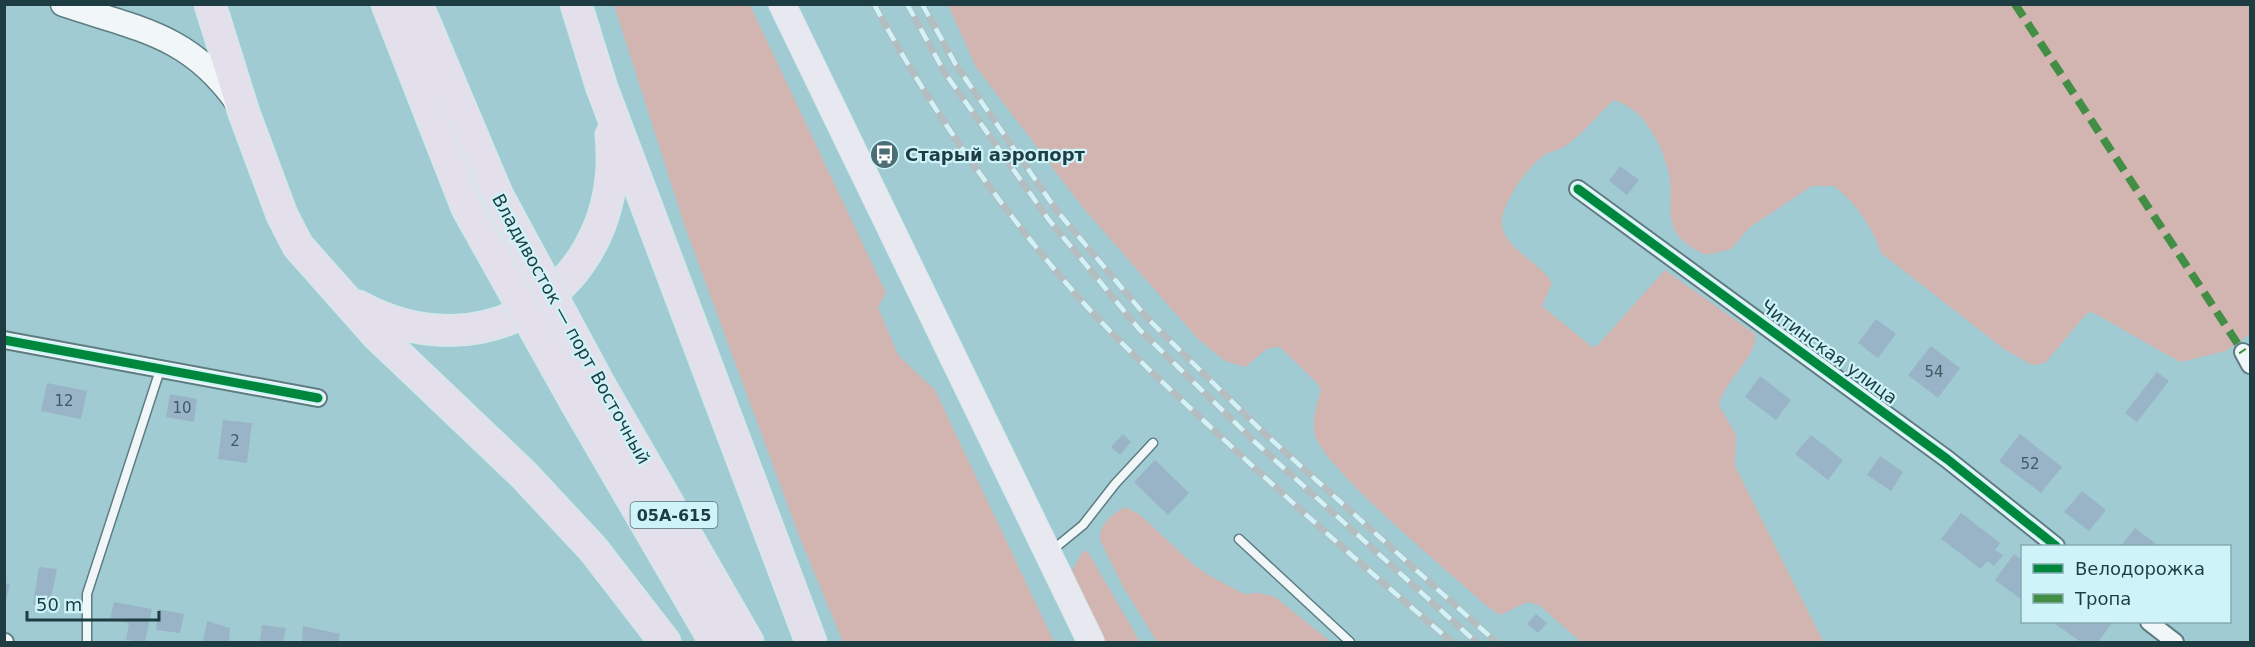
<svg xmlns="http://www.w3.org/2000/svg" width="2255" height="647" font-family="'DejaVu Sans',sans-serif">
<rect width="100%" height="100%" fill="#a0cbd2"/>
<path fill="#d2b4b1" d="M 614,5 L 750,5 L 886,293 L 878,307 L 898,355 L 935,390 L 1054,642 L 843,642 L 798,533 L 684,224 Z
M 948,5 L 2250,5 L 2250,334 L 2226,351 L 2180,362 L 2092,312 L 2086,314 L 2045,363 L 2032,365 L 2004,349 L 1881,253 C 1872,226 1857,204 1834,186 L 1812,186 L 1750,227 L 1731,249 L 1706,255 C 1695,250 1684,244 1677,234 C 1666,218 1673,197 1670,179 C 1664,147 1646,110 1614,100 C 1599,113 1585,132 1568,144 C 1561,150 1551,151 1543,156 C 1527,168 1496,209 1503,230 C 1512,254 1540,262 1552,283 L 1542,306 L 1592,347 L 1597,346 L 1665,270 L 1755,334 C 1759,355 1723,382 1719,405 L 1736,435 L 1735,466 L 1822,639 L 1822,642 L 1581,642 L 1539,605 L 1527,602 L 1500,615 L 1488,607 C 1456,578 1323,468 1315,435 C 1311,420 1317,404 1321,390 L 1317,383 L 1280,347 L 1268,348 L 1245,367 L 1225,361 L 1198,339 L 1084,209 L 976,67 Z
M 1125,507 L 1139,514 L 1194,565 L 1210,576 L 1244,594 L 1259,593 L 1275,597 L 1331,642 L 1157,642 L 1124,588 L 1100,540 C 1099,524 1112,515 1125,507 Z
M 1083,551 L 1088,552 L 1140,642 L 1104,642 L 1073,579 L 1072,571 Z"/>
<path fill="#9ab4c7" d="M 1620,166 L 1639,180 L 1627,195 L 1609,181 Z
M 1876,319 L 1896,334 L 1878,358 L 1858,343 Z
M 1931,346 L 1960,368 L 1938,398 L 1908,375 Z
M 2157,372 L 2169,381 L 2137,422 L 2125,413 Z
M 1760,376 L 1791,400 L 1776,420 L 1745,397 Z
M 47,383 L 87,391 L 81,419 L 41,411 Z
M 170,394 L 197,399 L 194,422 L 166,417 Z
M 223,420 L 252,423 L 247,463 L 218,459 Z
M 1123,434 L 1131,442 L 1120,455 L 1111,447 Z
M 2020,434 L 2062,467 L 2041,493 L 1999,461 Z
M 1811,435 L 1843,460 L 1828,480 L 1795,454 Z
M 1880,456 L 1903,472 L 1891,491 L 1867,475 Z
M 1155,460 L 1189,493 L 1168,515 L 1134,482 Z
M 2082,491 L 2106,510 L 2089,531 L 2064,512 Z
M 1961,513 L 2000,543 L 1995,550 L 2003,555 L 1994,566 L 1987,561 L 1981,569 L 1941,539 Z
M 2135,528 L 2159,546 L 2121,546 Z
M 2014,554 L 2022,560 L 2022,600 L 1995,580 Z
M 39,567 L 57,569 L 49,607 L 33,605 Z
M 4,583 L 10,584 L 5,603 L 4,603 Z
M 114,602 L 152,609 L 145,642 L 126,640 L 129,623 L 110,620 Z
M 158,609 L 184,614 L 180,633 L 156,630 Z
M 1536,614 L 1547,623 L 1538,633 L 1527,624 Z
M 207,621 L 230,628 L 229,642 L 203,642 Z
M 2057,622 L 2110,622 L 2112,623 L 2098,642 L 2081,642 L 2055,624 Z
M 262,625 L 286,628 L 283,642 L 260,642 Z
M 303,626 L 340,634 L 338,642 L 302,642 Z"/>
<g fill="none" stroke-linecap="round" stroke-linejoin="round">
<defs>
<path id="lane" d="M 1239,539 L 1350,642
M 1050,552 L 1083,525 L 1115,484 L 1153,443
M 87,642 L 87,594 L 161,367"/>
<path id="street" d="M 1578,189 L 1947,459 L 2056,546
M 4,340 L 318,398
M 2243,352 L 2250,365
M 2149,622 L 2175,642
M 4,642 L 5,642"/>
<path id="secondary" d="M 63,4 C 137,29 189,34 237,102"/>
<path id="primary" d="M 782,4 L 1091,642"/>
<path id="highway" d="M 210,4 L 244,113 L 282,215 L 298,246 L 377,335 L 523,474 L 593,549 L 665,642
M 387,4 L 467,208
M 417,4 L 497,194
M 576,4 L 602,88 L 811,642
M 358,306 C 489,378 626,282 611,135
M 601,387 L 748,642
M 576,403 L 715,642"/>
</defs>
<use href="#lane" stroke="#5e7d82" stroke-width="11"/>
<use href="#street" stroke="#5e7d82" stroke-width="20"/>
<use href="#secondary" stroke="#5e7d82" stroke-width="27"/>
<use href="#primary" stroke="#d4e8eb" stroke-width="28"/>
<use href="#highway" stroke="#d4e8eb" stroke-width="33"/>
<use href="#lane" stroke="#f1f7f8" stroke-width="8"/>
<use href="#street" stroke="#f1f7f8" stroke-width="16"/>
<use href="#secondary" stroke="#f1f7f8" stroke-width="24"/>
<use href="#primary" stroke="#e8e9f0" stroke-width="26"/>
<use href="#highway" stroke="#e3e0eb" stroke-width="30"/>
<defs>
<path id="rail" d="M 874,4 C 930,109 1000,208 1079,298 C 1122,346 1171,390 1218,434 C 1295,506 1373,575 1452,642
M 907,4 L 945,73 L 1049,220 L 1139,329 L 1255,442 L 1476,642
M 922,4 L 956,65 L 1057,211 L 1149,320 L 1264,433 L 1496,642"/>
</defs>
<use href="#rail" stroke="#b4bec1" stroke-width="7"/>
<use href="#rail" stroke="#cef4f9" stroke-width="4.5" stroke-dasharray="14" stroke-linecap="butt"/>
<defs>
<path id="highway-bridge" d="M 497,194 L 601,387
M 467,208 L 576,403"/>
</defs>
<use href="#highway-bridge" stroke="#d4e8eb" stroke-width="33" stroke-linecap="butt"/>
<use href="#highway-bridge" stroke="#e3e0eb" stroke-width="30"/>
<path stroke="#438e45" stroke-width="8" stroke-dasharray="15 8" stroke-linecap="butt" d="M 2015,4 L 2243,352"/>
<defs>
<path id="cycleway" d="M 1578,189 L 1947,459 L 2056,546
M 4,340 L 318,398"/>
</defs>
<use href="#cycleway" stroke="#cef4f9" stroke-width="13"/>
<use href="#cycleway" stroke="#00873e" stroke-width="9"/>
</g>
<defs>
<symbol id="bus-disc" viewBox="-11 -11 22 22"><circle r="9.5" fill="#4b6f74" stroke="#cef4f9"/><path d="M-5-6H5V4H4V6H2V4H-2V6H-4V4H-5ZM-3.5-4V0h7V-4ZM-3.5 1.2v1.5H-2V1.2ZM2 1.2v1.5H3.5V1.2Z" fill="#fff"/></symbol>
</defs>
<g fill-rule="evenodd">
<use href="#bus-disc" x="868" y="138" width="33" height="33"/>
</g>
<g text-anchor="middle" stroke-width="4.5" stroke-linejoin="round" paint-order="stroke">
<g font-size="15" fill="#3c5b63">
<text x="1934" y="377">54</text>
<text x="64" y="406">12</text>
<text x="182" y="413">10</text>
<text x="235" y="446">2</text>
<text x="2030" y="469">52</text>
</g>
<rect fill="#cef4f9" stroke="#527479" stroke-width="1.5" x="630.5" y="502" width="87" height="26" rx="4.5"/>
<g font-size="16" font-weight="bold" fill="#1d3d42">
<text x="674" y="521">05А-615</text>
</g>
<g font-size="18" font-weight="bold" fill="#1d3d42" stroke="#cef4f9" text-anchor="start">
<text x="905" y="161">Старый аэропорт</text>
</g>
<g font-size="18" fill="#1d3d42" stroke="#cef4f9">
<text transform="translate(571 329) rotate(61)" y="6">Владивосток — порт Восточный</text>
<text transform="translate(1829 352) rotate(36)" y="6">Читинская улица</text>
</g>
</g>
<rect width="2255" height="647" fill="none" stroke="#1d3d42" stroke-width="12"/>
<rect x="2021" y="545" width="210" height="78" fill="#cef4f9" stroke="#87abb0" stroke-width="1.5"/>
<rect x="2033" y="564" width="30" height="9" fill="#00873e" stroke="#87abb0" stroke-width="1.5"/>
<text x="2075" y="575" font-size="18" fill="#1d3d42">Велодорожка</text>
<rect x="2033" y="594" width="30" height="9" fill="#438e45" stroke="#87abb0" stroke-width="1.5"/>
<text x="2075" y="605" font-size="18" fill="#1d3d42">Тропа</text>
<path d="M27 611v9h132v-9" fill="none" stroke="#1d3d42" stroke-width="3"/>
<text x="36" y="611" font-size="18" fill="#1d3d42" stroke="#cef4f9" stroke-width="4.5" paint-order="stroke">50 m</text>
</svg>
